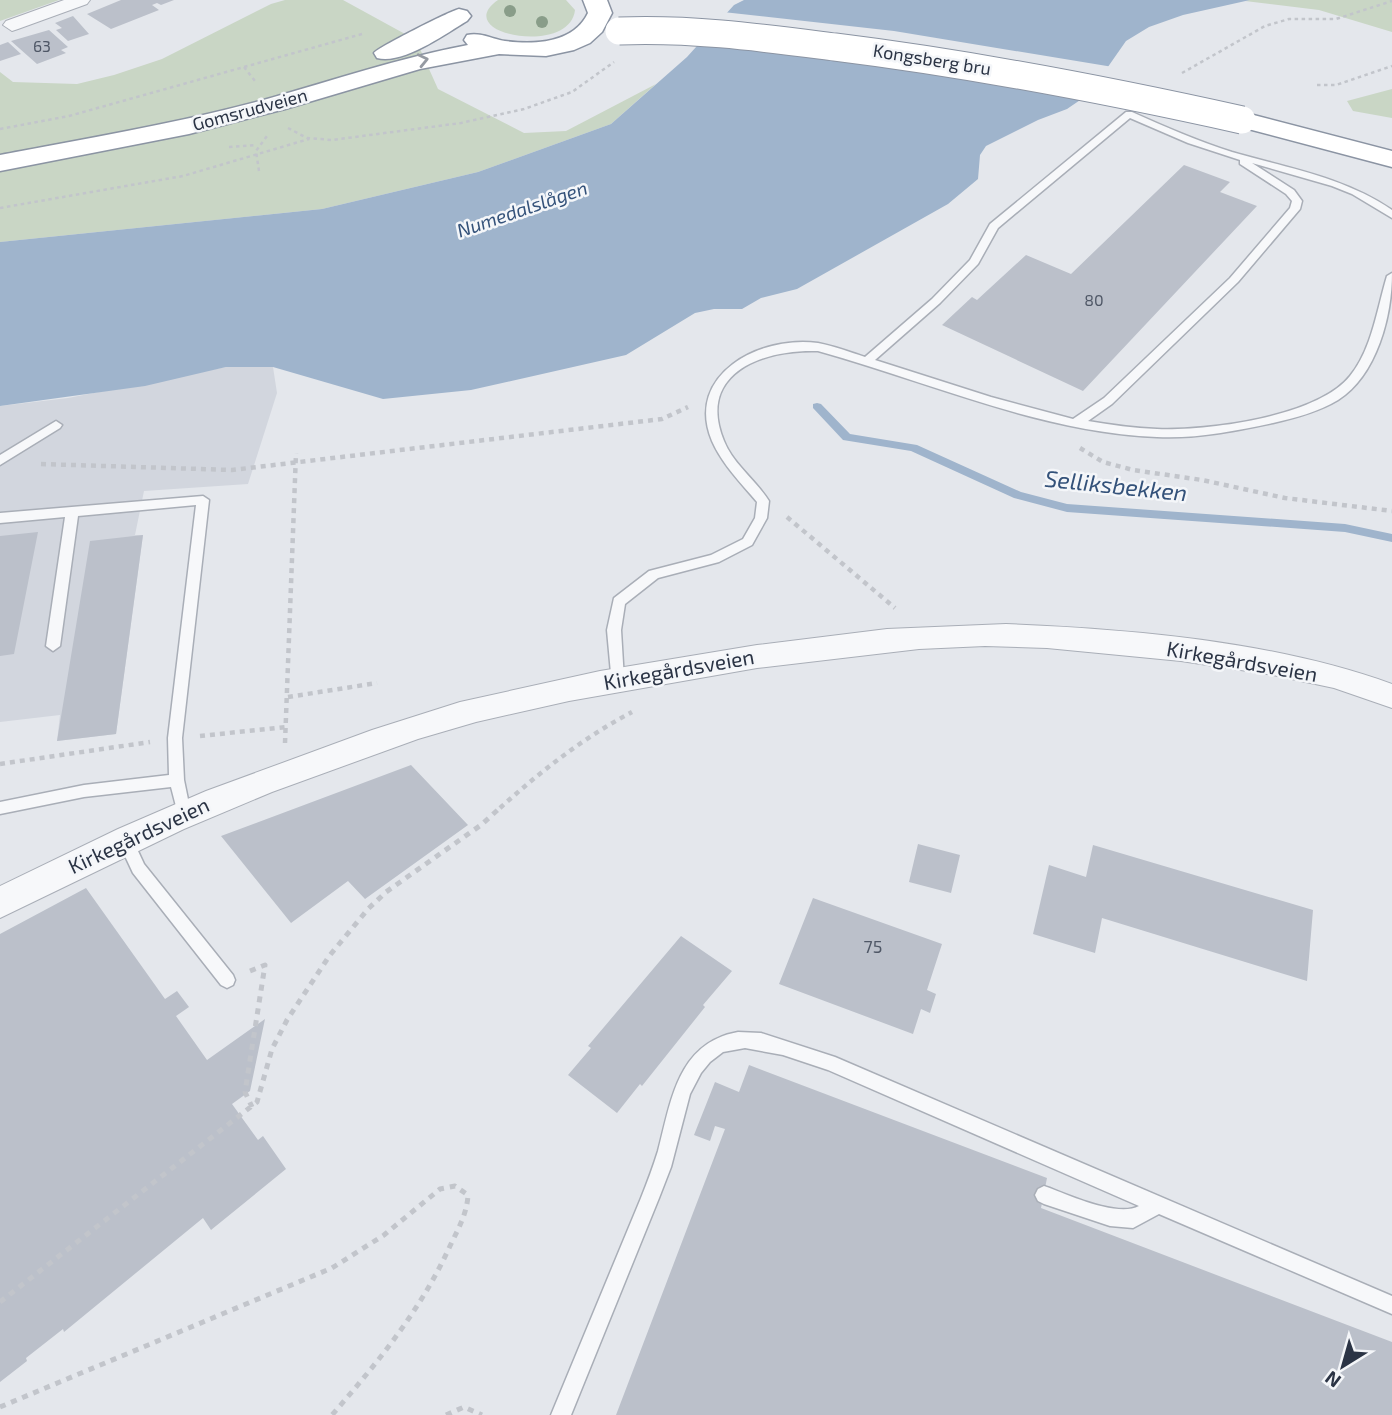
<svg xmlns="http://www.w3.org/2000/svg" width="1392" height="1415" font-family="'Exo 2',sans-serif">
<rect width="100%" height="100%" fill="#e4e7ec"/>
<path fill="#d2d6de" d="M 226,367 L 273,367 L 277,393 L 248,484 L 144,491 L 135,535 L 143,535 L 116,734 L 57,741 L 60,715 L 0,722 L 0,406 L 68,398 Z"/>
<path fill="#c9d6c5" d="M 0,0 L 59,0 L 0,21 Z
M 285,0 L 343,0 L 416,40 L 438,89 L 524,133 L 566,131 L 656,84 L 611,124 L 478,172 L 322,209 L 0,242 L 0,72 L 13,82 L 77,84 L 114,75 L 162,59 L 271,4 Z
M 498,0 L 566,0 L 575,10 C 570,57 449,34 498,0 Z
M 1250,0 L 1392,0 L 1392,32 L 1319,10 L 1245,1 Z
M 1392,89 L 1392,118 L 1353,111 L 1347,101 Z"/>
<path fill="#9fb4cc" d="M 744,0 L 1250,0 L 1183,15 L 1149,27 L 1126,41 L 1089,94 L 1067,109 L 1038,120 L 986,146 L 980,155 L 978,179 L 948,204 L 797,289 L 761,298 L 742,309 L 714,309 L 695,313 L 626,355 L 471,390 L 383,399 L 273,367 L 226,367 L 145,386 L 0,406 L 0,242 L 322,209 L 478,172 L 611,124 L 687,57 L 734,5 Z"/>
<path fill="#e4e7ec" d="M 723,12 L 894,31 L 1113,67 L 1091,96 L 697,41 Z"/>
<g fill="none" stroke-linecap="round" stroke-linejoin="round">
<path fill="#9fb4cc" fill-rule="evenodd" d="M 817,403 L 821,404 L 850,434 L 917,445 L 1021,492 L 1067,504 L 1345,524 L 1392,534 L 1392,542 L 1345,532 L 1067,512 L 1014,498 L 911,451 L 843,440 L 813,408 L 813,404 Z"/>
</g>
<path fill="#bbc0ca" d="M 121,0 L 174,0 L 161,5 L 157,3 L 152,5 L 159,10 L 111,29 L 87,14 Z
M 73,16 L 89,34 L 68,41 L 56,30 L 62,28 L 55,23 Z
M 49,30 L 68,47 L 61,50 L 66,53 L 37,64 L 11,41 Z
M 8,42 L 21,54 L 0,61 L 0,45 Z
M 1184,165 L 1230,182 L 1220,192 L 1257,206 L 1083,391 L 942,325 L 972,297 L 977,300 L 1026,255 L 1071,274 Z
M 38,532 L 14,654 L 0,656 L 0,536 Z
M 143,535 L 116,734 L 57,741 L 90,541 Z
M 411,765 L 468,825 L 365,899 L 348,881 L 291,923 L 221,836 Z
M 918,844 L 960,855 L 951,893 L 909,882 Z
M 1093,845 L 1313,910 L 1307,981 L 1102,918 L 1095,953 L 1033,934 L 1049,865 L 1086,877 Z
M 86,888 L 165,999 L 177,991 L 189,1007 L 176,1016 L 207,1060 L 265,1019 L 250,1091 L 232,1104 L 258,1140 L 263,1136 L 286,1169 L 211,1230 L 203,1218 L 64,1332 L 63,1329 L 26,1358 L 27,1361 L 0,1382 L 0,934 Z
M 813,898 L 942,944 L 927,990 L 936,994 L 930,1013 L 921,1009 L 913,1034 L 779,984 Z
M 681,936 L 732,971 L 703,1005 L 705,1007 L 642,1086 L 640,1084 L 617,1113 L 568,1075 L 591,1048 L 588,1046 Z
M 749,1065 L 1047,1178 L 1041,1208 L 1392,1342 L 1392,1415 L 616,1415 L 725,1129 L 715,1126 L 710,1141 L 694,1135 L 715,1082 L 739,1092 Z"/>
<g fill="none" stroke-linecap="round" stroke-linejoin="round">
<defs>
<path id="service" d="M 1126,112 L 1132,112 C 1165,127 1198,141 1232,152 C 1287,168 1344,177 1392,210 L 1392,218 L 1352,194 L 1332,186 L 1252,163 L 1294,190 L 1302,201 L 1300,209 L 1238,282 L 1112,404 L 1088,421 C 1111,425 1134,428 1157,429 C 1207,431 1317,417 1350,376 C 1372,349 1377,309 1387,276 L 1392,273 C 1392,316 1377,375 1338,400 C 1318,412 1295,418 1273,423 C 1235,431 1195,439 1157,437 C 1039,432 930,382 818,351 C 763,349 696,373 724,441 C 733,464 756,480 769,501 L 767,518 L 752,545 L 719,562 L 658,578 L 625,604 L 621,630 L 624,680 L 622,684 L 612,684 L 607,630 L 614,598 L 649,571 L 711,555 L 743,539 L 755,518 L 757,502 C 741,483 722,464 712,441 C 684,374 761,335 818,343 C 834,346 850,352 865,357 L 932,299 L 970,260 L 990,224 ZM 1130,118 L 1188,143 L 1240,160 L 1240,164 L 1286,194 L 1292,201 L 1290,208 L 1230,278 L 1104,398 L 1073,419 L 991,397 L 875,360 L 940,303 L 978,264 L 998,228 Z
M 56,421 L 62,425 L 60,428 L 0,465 L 0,455 Z
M 203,496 L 209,500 L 182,738 L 184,780 L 191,814 L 189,818 L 184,820 L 179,818 L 171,787 L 84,797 L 0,814 L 0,802 L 84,785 L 169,775 L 168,738 L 196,505 L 78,516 L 60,646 L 53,651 L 46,646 L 65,517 L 0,523 L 0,513 Z
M 126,834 L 131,836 L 144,864 L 233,975 L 235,980 L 233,985 L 227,988 L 221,985 L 133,873 L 118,841 L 121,836 Z
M 738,1032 L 761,1033 L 835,1057 L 1392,1296 L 1392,1314 L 1159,1214 L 1133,1228 L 1110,1226 L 1044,1204 L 1038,1201 L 1035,1195 L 1038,1189 L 1044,1186 C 1067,1194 1117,1218 1139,1206 L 828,1070 L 783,1055 L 745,1048 L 723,1052 L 710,1062 L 701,1073 L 690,1094 L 671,1167 L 659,1198 L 571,1415 L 551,1415 L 641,1198 C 647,1183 653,1167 658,1151 C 671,1102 677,1043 738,1032 Z"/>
<path id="minor" d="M 64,0 L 90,0 L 87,4 L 18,29 L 12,31 L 3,25 L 6,21 Z
M 1006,624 C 1131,629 1273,641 1392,684 L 1392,708 L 1334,688 L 1273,675 L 1181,661 L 1047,648 L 985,646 L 919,649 L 757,668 L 569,701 L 476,722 L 418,739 L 272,792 L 184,829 L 0,918 L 0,886 L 118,829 L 206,791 L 372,730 L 460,702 L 600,671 L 757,645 L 887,629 Z"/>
<path id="trunk" d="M 583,0 L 607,0 L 612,13 L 602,32 L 590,43 L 574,50 L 546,56 L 499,54 L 420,69 L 285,109 L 189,134 L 0,171 L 0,155 C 89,138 179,123 267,99 C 334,80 399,58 468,45 L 464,40 L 467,35 C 481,32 492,39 505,41 C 535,45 574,43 588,13 Z
M 459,9 L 467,11 L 471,16 L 467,21 C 445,34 403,65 377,58 L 374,53 C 377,48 450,11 459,9 Z
M 1242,112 L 1392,151 L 1392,167 L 1233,125 L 1229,120 L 1233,115 Z"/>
</defs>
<use href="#service" stroke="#a9aeb7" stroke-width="3"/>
<use href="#minor" stroke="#a9aeb7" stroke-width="2"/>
<use href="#trunk" stroke="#8b94a3" stroke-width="3"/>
<path stroke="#c2c5cb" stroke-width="2.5" stroke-dasharray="3.5 3.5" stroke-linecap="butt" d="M 244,67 L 255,81
M 1182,73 L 1265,26 L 1289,19 L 1336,19 L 1392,1
M 1317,85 L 1336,85 L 1392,66
M 288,128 L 307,138 L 332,140 L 461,123 L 524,109 L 572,92 L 614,62
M 0,129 L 69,116 L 362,34
M 229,147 L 256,145
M 259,171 L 256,151 L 267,136
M 0,208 L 183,176 L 309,139"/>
<path stroke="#c2c5cb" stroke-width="4.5" stroke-dasharray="5 5" stroke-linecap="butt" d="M 1080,448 L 1103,462 L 1133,470 L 1202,480 L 1285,498 L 1392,511
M 41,464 L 232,470 L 662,419 L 688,407
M 787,517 L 895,608
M 288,697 L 377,683
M 200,736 L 286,727
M 285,743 L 296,453
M 0,764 L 150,742
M 500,808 C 541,771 583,738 632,712"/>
<path stroke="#c2c5cb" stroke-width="5" stroke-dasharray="6 6" stroke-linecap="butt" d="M 250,971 L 265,965 L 245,1092 L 252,1107
M 0,1302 L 257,1102 L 272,1049 L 287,1020 L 330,955 L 368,909 L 386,892 L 481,825 L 502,806
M 0,1407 L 332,1268 L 384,1235 L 440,1189 L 455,1186 L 468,1195 C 467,1214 458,1229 450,1246 C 421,1310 378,1362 332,1415
M 446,1415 L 464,1407 L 482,1415"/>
<use href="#service" fill="#f7f8fa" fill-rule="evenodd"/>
<use href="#minor" fill="#f7f8fa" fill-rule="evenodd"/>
<use href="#trunk" fill="#fff" fill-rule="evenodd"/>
<defs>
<path id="trunk-bridge" d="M 619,31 C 692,28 764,38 835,47 C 972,64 1107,90 1242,120"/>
</defs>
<use href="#trunk-bridge" stroke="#8b94a3" stroke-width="29" stroke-linecap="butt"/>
<use href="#trunk-bridge" stroke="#fff" stroke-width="27"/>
</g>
<g fill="#899d89">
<circle cx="510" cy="11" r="6"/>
<circle cx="542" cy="22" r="6"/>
</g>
<defs><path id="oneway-chevron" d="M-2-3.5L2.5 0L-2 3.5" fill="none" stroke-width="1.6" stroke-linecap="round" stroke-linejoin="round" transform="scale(1.75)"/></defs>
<use stroke="#959aa2" href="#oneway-chevron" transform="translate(423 60) rotate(-13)"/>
<g text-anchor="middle" stroke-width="5" stroke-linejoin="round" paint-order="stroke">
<g font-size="16" fill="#4f5766">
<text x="42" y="52">63</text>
<text x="1094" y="306">80</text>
</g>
<g font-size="18" fill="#2b3445" stroke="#f4f6f9">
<text transform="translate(932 60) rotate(9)" y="6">Kongsberg bru</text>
<text transform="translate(250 110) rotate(-15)" y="6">Gomsrudveien</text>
</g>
<g font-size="18" fill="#4f5766">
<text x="873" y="953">75</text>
</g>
<g font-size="19" font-style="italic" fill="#34527a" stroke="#f4f6f9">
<text transform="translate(522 209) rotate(-19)" y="7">Numedalslågen</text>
</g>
<g font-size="21" fill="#2b3445" stroke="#f4f6f9">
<text transform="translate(1242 662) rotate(10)" y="7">Kirkegårdsveien</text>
<text transform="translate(679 670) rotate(-10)" y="7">Kirkegårdsveien</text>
<text transform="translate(139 836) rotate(-25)" y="7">Kirkegårdsveien</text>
</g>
<g font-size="23" font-style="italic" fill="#34527a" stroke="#f4f6f9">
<text transform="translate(1116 486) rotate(6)" y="8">Selliksbekken</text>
</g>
</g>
<g transform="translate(1343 1366) rotate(217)" stroke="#f4f6f9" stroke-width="5" paint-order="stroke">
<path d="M0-5L12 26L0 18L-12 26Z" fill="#2b3445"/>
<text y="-10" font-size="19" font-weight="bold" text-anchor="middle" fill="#2b3445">N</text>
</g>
</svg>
